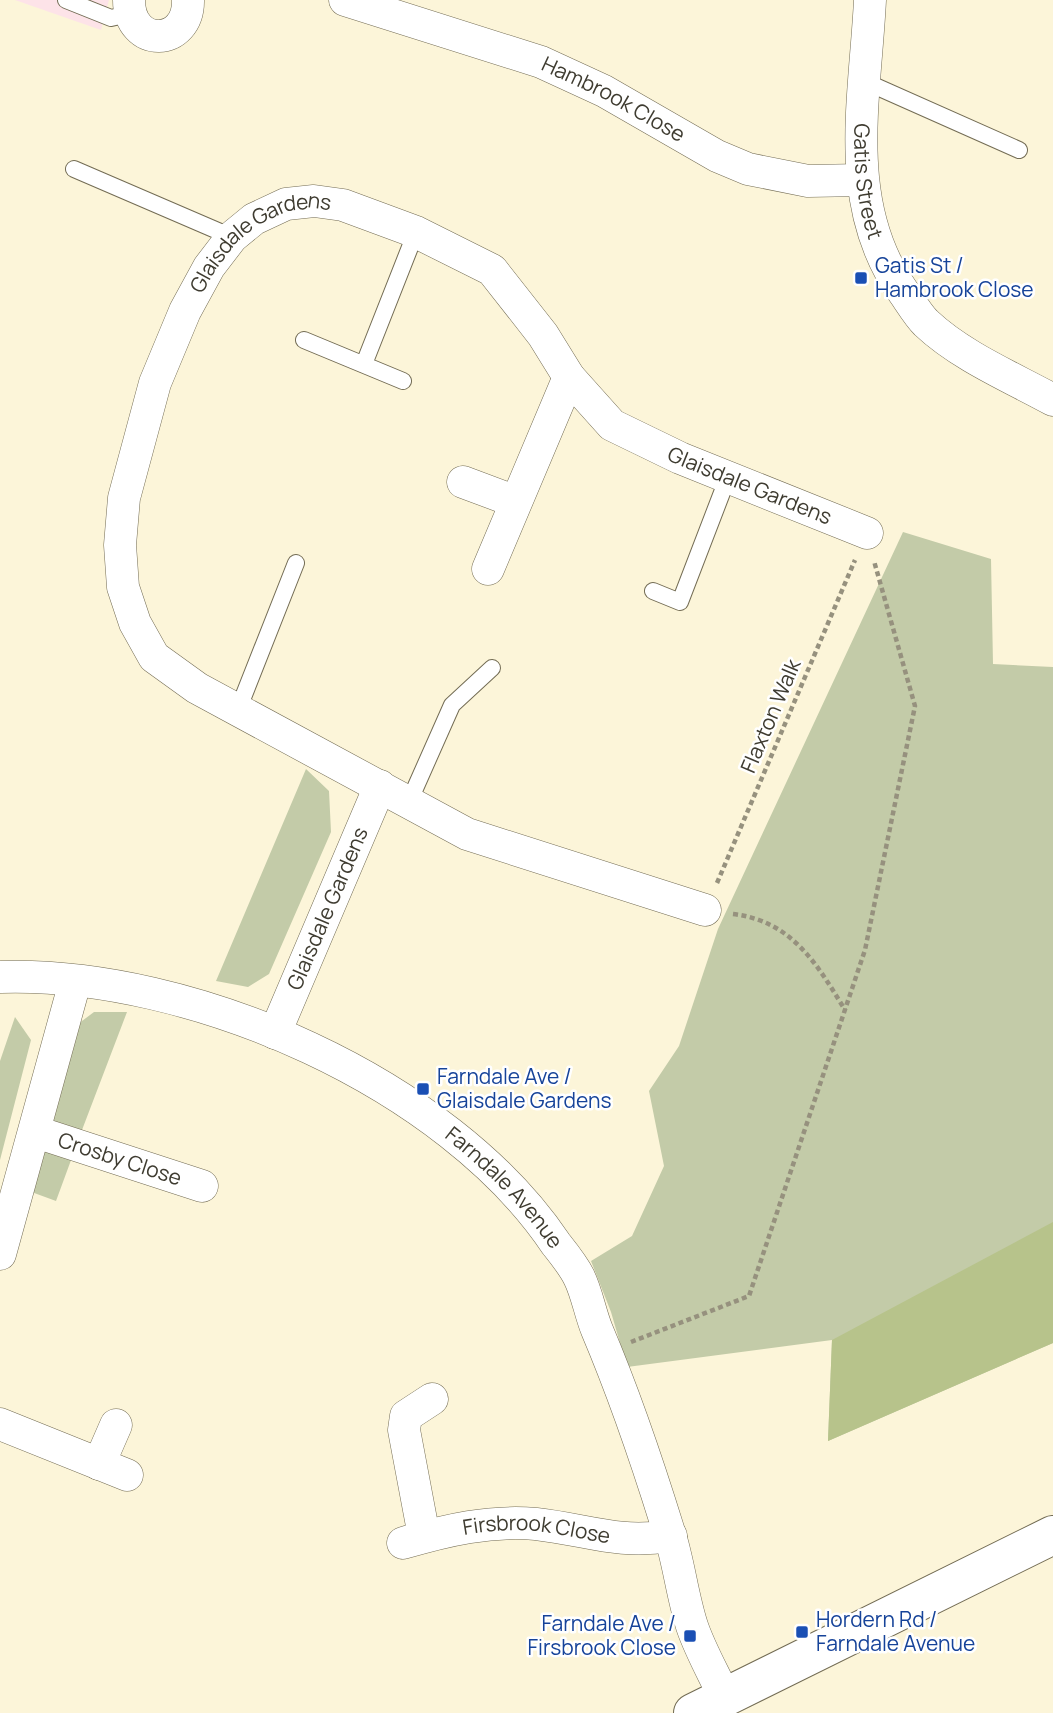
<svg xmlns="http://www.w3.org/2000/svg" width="1053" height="1713" font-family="Manrope,sans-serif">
<rect width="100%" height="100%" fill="#fcf5d9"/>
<path fill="#fde3e8" d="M 15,0 L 109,0 L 101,30 Z"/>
<path fill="#c3cba8" d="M 903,532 L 991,559 L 993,664 L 1053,667 L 1053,1343 L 828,1441 L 832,1340 L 627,1367 L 611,1312 L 591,1261 L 632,1236 L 664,1166 L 649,1091 L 679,1046 L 718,929 Z
M 306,769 L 329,791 L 331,832 L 269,974 L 248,987 L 216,981 Z
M 94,1012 L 127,1012 L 82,1130 L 61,1125 L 48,1117 L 74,1027 Z
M 15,1017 L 31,1040 L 0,1160 L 0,1061 Z
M 38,1148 L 74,1152 L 56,1201 L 26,1190 Z"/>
<path fill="#b7c38b" d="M 1053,1222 L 1053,1343 L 828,1441 L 832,1340 Z"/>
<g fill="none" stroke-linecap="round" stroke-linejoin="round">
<defs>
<path id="lane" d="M 66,0 L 111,18 L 129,14
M 866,82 L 1019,150
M 74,169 L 232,237
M 304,340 L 403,381
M 364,364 L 416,232
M 653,591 L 680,602 L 728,477
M 238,710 L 296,563
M 409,802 L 452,705 L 492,668"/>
<g id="street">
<path d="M 129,0 C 129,49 189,47 188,0"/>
<path id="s1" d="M 345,0 L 541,62 L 604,91 L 717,156 L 748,169 L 808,181 L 862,180"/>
<path id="s2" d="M 870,0 C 865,100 841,206 904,293 C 911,303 918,315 926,323 C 961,356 1011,377 1053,400"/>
<path d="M 463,482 L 514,501"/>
<path d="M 488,569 L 569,377"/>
<path id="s3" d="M 705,910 L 467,834 L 197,688 L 154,657 L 135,623 L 123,587 L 120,545 L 124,498 L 155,383 L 185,311 L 209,267 L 232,237 L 254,219 L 286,204 L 314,201 L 343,205 L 416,232 L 492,270 L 543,335 L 569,377 L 612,425 L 680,458 L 867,533"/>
<path id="s4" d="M 0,977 C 192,971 448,1083 556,1244 C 564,1254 573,1265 579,1277 C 587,1293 590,1313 597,1330 C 625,1396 648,1464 669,1532 C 679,1563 682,1595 692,1626 C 700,1650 714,1674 725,1698"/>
<path id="s5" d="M 275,1033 L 380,786"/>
<path id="s6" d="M 36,1132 L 202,1186"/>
<path d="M 0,1254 L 75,982"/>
<path d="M 0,1424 L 127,1475"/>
<path d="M 99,1464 L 116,1425"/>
<path d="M 424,1536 L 404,1430 L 406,1416 L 432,1399"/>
<path id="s7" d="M 403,1543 C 447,1530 490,1520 536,1524 C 589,1530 615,1544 671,1536"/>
</g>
<path id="secondary" d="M 693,1713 L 1053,1535"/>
</defs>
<use href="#lane" stroke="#736c54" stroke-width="18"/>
<use href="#street" stroke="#736c54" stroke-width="33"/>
<use href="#secondary" stroke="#736c54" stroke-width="40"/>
<path stroke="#96917e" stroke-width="4.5" stroke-dasharray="5 3.5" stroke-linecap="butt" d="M 717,883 L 855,560
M 733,914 C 792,921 817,964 845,1010
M 631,1342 L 749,1296 L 865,950 L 915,706 L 874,561"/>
<use href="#lane" stroke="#fff" stroke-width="16"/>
<use href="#street" stroke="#fff" stroke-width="32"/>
<use href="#secondary" stroke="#fff" stroke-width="38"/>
</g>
<g fill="#1a4fb4" stroke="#fff" stroke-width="2.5">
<rect x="854" y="271" width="14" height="14" rx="3.5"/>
<rect x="416" y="1082" width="14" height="14" rx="3.5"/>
<rect x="795" y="1625" width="14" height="14" rx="3.5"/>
<rect x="683" y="1629" width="14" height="14" rx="3.5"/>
</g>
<g text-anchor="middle" stroke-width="5" stroke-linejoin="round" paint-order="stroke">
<g font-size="21" fill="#3f3c31" stroke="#fff">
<text dy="7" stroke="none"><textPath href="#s1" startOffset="287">Hambrook Close</textPath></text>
<text dy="7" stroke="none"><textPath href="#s2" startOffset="182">Gatis Street</textPath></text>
<text dy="7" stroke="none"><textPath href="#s3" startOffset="1083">Glaisdale Gardens</textPath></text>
<text dy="7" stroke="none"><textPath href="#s3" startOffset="1692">Glaisdale Gardens</textPath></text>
<text transform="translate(771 716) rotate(-67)" y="7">Flaxton Walk</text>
<text dy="7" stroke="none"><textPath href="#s5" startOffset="135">Glaisdale Gardens</textPath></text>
<text dy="7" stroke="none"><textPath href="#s6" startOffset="88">Crosby Close</textPath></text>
<text dy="7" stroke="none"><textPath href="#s4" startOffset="562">Farndale Avenue</textPath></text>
<text dy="7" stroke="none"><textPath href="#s7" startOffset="136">Firsbrook Close</textPath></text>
</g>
<g font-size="21" fill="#164399" stroke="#fff" text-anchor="start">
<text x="875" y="273">Gatis St /<tspan x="875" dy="24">Hambrook Close</tspan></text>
<text x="437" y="1084">Farndale Ave /<tspan x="437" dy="24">Glaisdale Gardens</tspan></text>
<text x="816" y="1627">Hordern Rd /<tspan x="816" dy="24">Farndale Avenue</tspan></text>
<text x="676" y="1631" text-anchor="end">Farndale Ave /<tspan x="676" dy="24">Firsbrook Close</tspan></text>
</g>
</g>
</svg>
